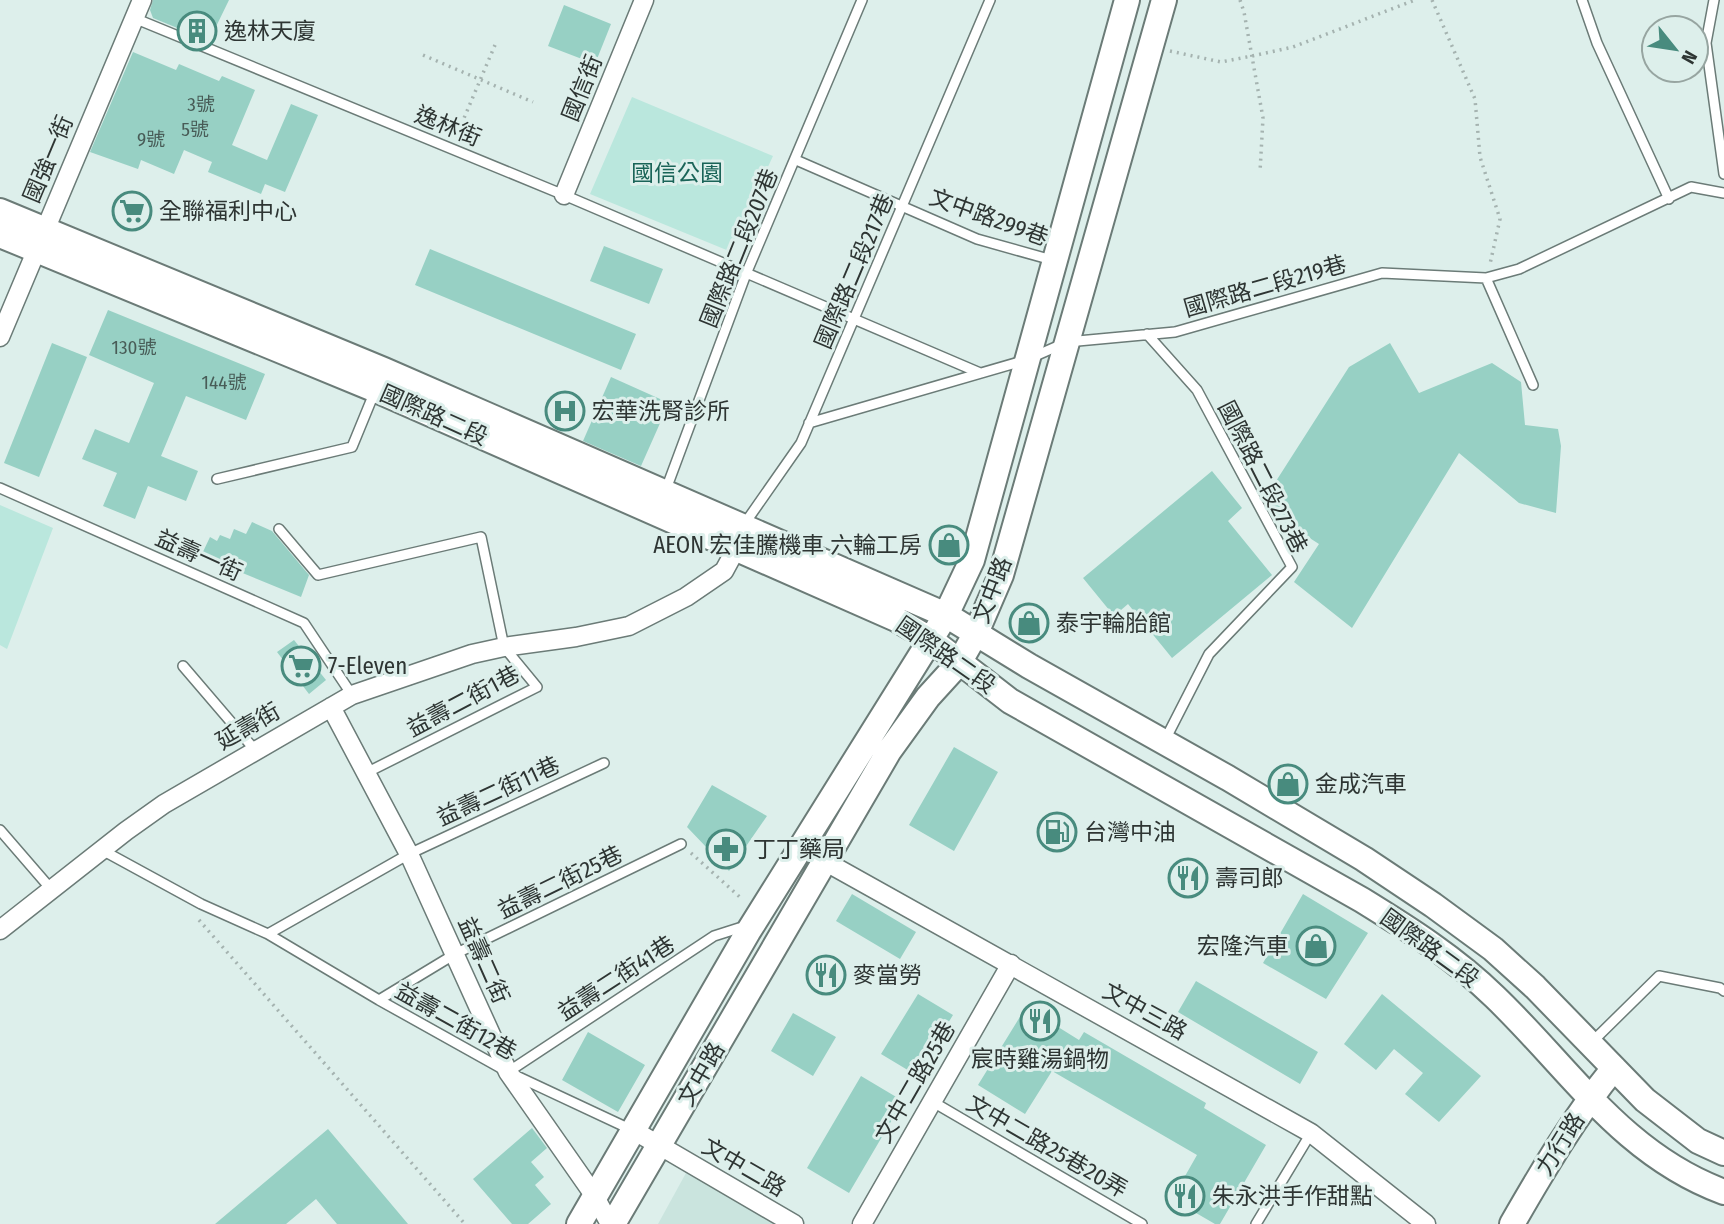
<svg xmlns="http://www.w3.org/2000/svg" width="1724" height="1224" font-family="'Fira Sans Condensed','Noto Sans TC',sans-serif">
<rect width="100%" height="100%" fill="#ddefeb"/>
<path fill="#cae4de" d="M 686,1173 L 776,1224 L 658,1224 Z"/>
<path fill="#bae7dd" d="M 632,97 L 773,156 L 729,251 L 590,194 Z
M 0,505 L 53,528 L 7,649 L 0,645 Z"/>
<path fill="#97d0c4" d="M 153,0 L 229,0 L 209,41 L 153,18 L 150,10 Z
M 564,5 L 611,24 L 595,64 L 548,46 Z
M 133,52 L 176,70 L 179,64 L 219,81 L 222,76 L 255,90 L 232,145 L 267,160 L 291,104 L 318,115 L 285,192 L 265,184 L 261,194 L 208,172 L 212,162 L 184,150 L 174,174 L 141,160 L 138,169 L 90,152 Z
M 604,246 L 663,269 L 649,304 L 590,281 Z
M 430,249 L 636,334 L 621,370 L 415,285 Z
M 108,310 L 265,374 L 246,420 L 186,396 L 161,456 L 198,471 L 186,501 L 148,486 L 135,519 L 103,506 L 117,473 L 82,459 L 95,429 L 129,443 L 154,383 L 89,355 Z
M 52,343 L 87,357 L 39,477 L 4,463 Z
M 1390,343 L 1419,393 L 1492,363 L 1521,382 L 1525,425 L 1558,429 L 1561,446 L 1556,513 L 1519,503 L 1459,453 L 1352,628 L 1294,582 L 1319,544 L 1272,514 L 1264,500 L 1349,367 Z
M 611,377 L 669,403 L 641,466 L 583,441 Z
M 1212,471 L 1242,508 L 1228,521 L 1272,575 L 1172,658 L 1128,604 L 1114,616 L 1083,578 Z
M 252,522 L 272,531 L 309,575 L 301,597 L 201,556 L 210,537 L 217,541 L 220,535 L 230,539 L 234,529 L 246,534 Z
M 294,640 L 326,680 L 309,694 L 277,652 Z
M 954,747 L 998,772 L 954,851 L 909,825 Z
M 712,785 L 767,816 L 729,871 L 687,827 Z
M 852,894 L 916,932 L 900,959 L 836,921 Z
M 1303,894 L 1368,933 L 1326,999 L 1263,963 Z
M 1196,981 L 1318,1052 L 1300,1084 L 1178,1012 Z
M 918,994 L 953,1015 L 916,1075 L 881,1054 Z
M 1382,994 L 1481,1076 L 1439,1122 L 1405,1094 L 1423,1073 L 1394,1049 L 1376,1070 L 1344,1044 Z
M 1026,1007 L 1079,1040 L 1084,1032 L 1206,1103 L 1204,1108 L 1266,1145 L 1220,1224 L 1215,1224 L 1172,1199 L 1197,1155 L 1052,1071 L 1025,1114 L 978,1085 Z
M 793,1013 L 836,1037 L 813,1076 L 771,1051 Z
M 588,1032 L 645,1065 L 618,1112 L 562,1080 Z
M 861,1076 L 903,1101 L 849,1193 L 807,1168 Z
M 532,1128 L 547,1148 L 531,1162 L 544,1177 L 535,1185 L 551,1204 L 528,1224 L 512,1224 L 473,1179 Z
M 328,1129 L 408,1224 L 337,1224 L 316,1199 L 286,1224 L 215,1224 Z"/>
<g fill="none" stroke-linecap="round" stroke-linejoin="round">
<defs>
<path id="lane" d="M 1582,0 L 1597,43 L 1669,199
M 1714,0 L 1706,43 L 1724,174
M 134,18 L 564,195 L 980,373
M 796,160 L 977,239 L 1052,260
M 1486,278 L 1533,385
M 1147,334 L 1197,390 L 1292,567 L 1209,654 L 1165,740
M 809,423 L 1026,360 L 1067,342 L 1175,332 L 1382,273 L 1486,278 L 1519,269 L 1691,187 L 1724,193
M 217,479 L 352,447 L 375,391
M 0,488 L 304,623 L 352,695
M 665,492 L 746,274 L 862,0
M 743,526 L 801,443 L 990,0
M 279,529 L 318,575 L 481,537 L 504,647 L 537,687 L 366,773
M 183,666 L 255,750
M 0,830 L 51,889
M 102,850 L 201,904 L 268,934 L 379,1000 L 508,1072 L 632,1130
M 268,934 L 409,854 L 604,763
M 379,1000 L 455,954 L 681,844
M 1591,1043 L 1659,976 L 1720,988 L 1724,991
M 508,1072 L 714,936 L 739,928 L 747,932
M 933,1102 L 1142,1224
M 1256,1224 L 1311,1133"/>
<path id="street" d="M 564,195 L 644,0
M 0,337 L 142,0
M 331,707 L 409,854 L 508,1072 L 594,1195 L 610,1224
M 826,862 L 1311,1133 L 1426,1224
M 0,930 L 126,831 L 164,804 L 352,695 L 472,654 L 504,647 L 576,637 L 629,626 L 686,597 L 724,571 L 737,547
M 633,1130 L 794,1224
M 862,1224 L 1011,964"/>
<path id="secondary" d="M 0,211 L 384,370 L 946,615 L 1029,666 L 1228,778 L 1364,859 L 1433,905 L 1493,949 L 1535,987 L 1645,1100 L 1698,1141 L 1724,1153
M 0,235 L 376,390 L 896,619 L 930,639 L 1010,701 L 1362,900 C 1409,929 1455,958 1495,997 C 1570,1069 1623,1155 1724,1192
M 579,1224 L 748,932 L 946,615 L 972,560 L 1127,0
M 613,1224 L 889,751 L 928,697 L 959,663 L 976,633 L 1001,575 L 1164,0
M 1512,1224 C 1543,1170 1575,1116 1614,1068"/>
</defs>
<use href="#lane" stroke="#6b7b77" stroke-width="12"/>
<use href="#street" stroke="#6b7b77" stroke-width="21"/>
<use href="#secondary" stroke="#6b7b77" stroke-width="28"/>
<path stroke="#a5b3b0" stroke-width="3.5" stroke-dasharray="2 5" stroke-linecap="butt" d="M 1240,0 L 1244,12 L 1263,118 L 1260,172
M 1432,0 L 1475,99 L 1480,157 L 1500,219 L 1490,264
M 1170,51 L 1221,62 L 1252,56 L 1293,47 L 1415,0
M 423,55 L 533,102
M 456,137 L 495,45
M 691,853 L 742,899
M 199,920 L 465,1224"/>
<use href="#lane" stroke="#fff" stroke-width="9"/>
<use href="#street" stroke="#fff" stroke-width="18"/>
<use href="#secondary" stroke="#fff" stroke-width="24"/>
</g>
<defs>
<symbol id="building-ring" viewBox="-11 -11 22 22"><circle r="9.5" fill="#ddefeb" stroke="#488b7e" stroke-width="1.5"/><path d="M-4-6H4V6H1V3H-1V6H-4ZM-2.5-4.3h1.7v1.8h-1.7ZM.8-4.3h1.7v1.8H.8ZM-2.5-1h1.7V.8h-1.7ZM.8-1h1.7V.8H.8Z" fill="#488b7e"/></symbol>
<symbol id="supermarket-ring" viewBox="-11 -11 22 22"><circle r="9.5" fill="#ddefeb" stroke="#488b7e" stroke-width="1.5"/><path d="M-6-5.5h2.5l.6 2H6L4.5 2H-2.5L-4.4-4H-6ZM-1.5 3.2a1.3 1.3 0 1 0 .1 0ZM3 3.2a1.3 1.3 0 1 0 .1 0Z" fill="#488b7e"/></symbol>
<symbol id="hospital-ring" viewBox="-11 -11 22 22"><circle r="9.5" fill="#ddefeb" stroke="#488b7e" stroke-width="1.5"/><path d="M-5-5h3v3.5h4V-5h3V5h-3V1.5h-4V5h-3Z" fill="#488b7e"/></symbol>
<symbol id="shop-ring" viewBox="-11 -11 22 22"><circle r="9.5" fill="#ddefeb" stroke="#488b7e" stroke-width="1.5"/><path d="M-5-2.5h2.3a2.7 3.5 0 0 1 5.4 0H5L5.5 6h-11ZM-1.5-2.5h3a1.5 2.3 0 0 0-3 0Z" fill="#488b7e"/></symbol>
<symbol id="fuel-ring" viewBox="-11 -11 22 22"><circle r="9.5" fill="#ddefeb" stroke="#488b7e" stroke-width="1.5"/><path d="M-5.5-6h7V0h2V4h1.3V-2.5L3-4.5l.8-.8L6-3V5H2.5V1h-1V6h-7ZM-4.2-4.7v3.2H.2V-4.7Z" fill="#488b7e"/></symbol>
<symbol id="pharmacy-ring" viewBox="-11 -11 22 22"><circle r="9.5" fill="#ddefeb" stroke="#488b7e" stroke-width="1.5"/><path d="M-2-6h4v4h4v4h-4v4h-4v-4h-4v-4h4Z" fill="#488b7e"/></symbol>
<symbol id="restaurant-ring" viewBox="-11 -11 22 22"><circle r="9.5" fill="#ddefeb" stroke="#488b7e" stroke-width="1.5"/><path d="M-5-6h1v4h1v-4h1v4h1v-4h1v5L-1.5 .5V6h-2V.5L-5-1ZM5-6V6H3V1.5H1.5Q1.5-4 5-6Z" fill="#488b7e"/></symbol>
</defs>
<g fill-rule="evenodd">
<use href="#building-ring" x="175" y="9" width="44" height="44"/>
<use href="#supermarket-ring" x="110" y="189" width="44" height="44"/>
<use href="#hospital-ring" x="543" y="389" width="44" height="44"/>
<use href="#shop-ring" x="927" y="523" width="44" height="44"/>
<use href="#shop-ring" x="1007" y="601" width="44" height="44"/>
<use href="#supermarket-ring" x="279" y="644" width="44" height="44"/>
<use href="#shop-ring" x="1266" y="762" width="44" height="44"/>
<use href="#fuel-ring" x="1035" y="810" width="44" height="44"/>
<use href="#pharmacy-ring" x="704" y="827" width="44" height="44"/>
<use href="#restaurant-ring" x="1166" y="856" width="44" height="44"/>
<use href="#shop-ring" x="1294" y="924" width="44" height="44"/>
<use href="#restaurant-ring" x="804" y="953" width="44" height="44"/>
<use href="#restaurant-ring" x="1018" y="999" width="44" height="44"/>
<use href="#restaurant-ring" x="1163" y="1174" width="44" height="44"/>
</g>
<g text-anchor="middle" stroke-width="6" stroke-linejoin="round" paint-order="stroke">
<g font-size="19" fill="#485c57">
<text x="201" y="111">3號</text>
<text x="195" y="136">5號</text>
<text x="151" y="146">9號</text>
<text x="134" y="354">130號</text>
<text x="224" y="389">144號</text>
</g>
<g font-size="23" fill="#2e3533" stroke="#ddefeb" text-anchor="start">
<text x="224" y="39">逸林天廈</text>
<text x="159" y="219">全聯福利中心</text>
<text x="592" y="419">宏華洗腎診所</text>
<text x="922" y="553" text-anchor="end">AEON 宏佳騰機車 六輪工房</text>
<text x="1056" y="631">泰宇輪胎館</text>
<text x="328" y="674">7-Eleven</text>
<text x="1315" y="792">金成汽車</text>
<text x="1084" y="840">台灣中油</text>
<text x="753" y="857">丁丁藥局</text>
<text x="1215" y="886">壽司郎</text>
<text x="1289" y="954" text-anchor="end">宏隆汽車</text>
<text x="853" y="983">麥當勞</text>
<text x="1040" y="1067" text-anchor="middle">宸時雞湯鍋物</text>
<text x="1212" y="1204">朱永洪手作甜點</text>
</g>
<g font-size="23" fill="#2e3533" stroke="#ddefeb">
<text transform="translate(582 88) rotate(-68)" y="8">國信街</text>
<text transform="translate(448 126) rotate(22)" y="8">逸林街</text>
<text transform="translate(48 159) rotate(-67)" y="8">國強一街</text>
<text transform="translate(989 217) rotate(20)" y="8">文中路299巷</text>
<text transform="translate(739 248) rotate(-68)" y="8">國際路二段207巷</text>
<text transform="translate(854 271) rotate(-67)" y="8">國際路二段217巷</text>
<text transform="translate(1265 286) rotate(-16)" y="8">國際路二段219巷</text>
<text transform="translate(434 415) rotate(24)" y="8">國際路二段</text>
<text transform="translate(1263 477) rotate(63)" y="8">國際路二段273巷</text>
<text transform="translate(199 555) rotate(24)" y="8">益壽一街</text>
<text transform="translate(992 590) rotate(-69)" y="8">文中路</text>
<text transform="translate(946 655) rotate(35)" y="8">國際路二段</text>
<text transform="translate(463 701) rotate(-28)" y="8">益壽二街1巷</text>
<text transform="translate(248 726) rotate(-30)" y="8">延壽街</text>
<text transform="translate(498 791) rotate(-25)" y="8">益壽二街11巷</text>
<text transform="translate(560 882) rotate(-26)" y="8">益壽二街25巷</text>
<text transform="translate(1430 948) rotate(36)" y="8">國際路二段</text>
<text transform="translate(484 960) rotate(66)" y="8">益壽二街</text>
<text transform="translate(616 978) rotate(-33)" y="8">益壽二街41巷</text>
<text transform="translate(1145 1011) rotate(29)" y="8">文中三路</text>
<text transform="translate(456 1021) rotate(29)" y="8">益壽二街12巷</text>
<text transform="translate(701 1074) rotate(-60)" y="8">文中路</text>
<text transform="translate(915 1082) rotate(-60)" y="8">文中二路25巷</text>
<text transform="translate(1560 1144) rotate(-58)" y="8">力行路</text>
<text transform="translate(1047 1146) rotate(30)" y="8">文中二路25巷20弄</text>
<text transform="translate(744 1167) rotate(30)" y="8">文中二路</text>
</g>
<g font-size="23" fill="#1a6458" stroke="#ddefeb">
<text x="677" y="181">國信公園</text>
</g>
</g>
<g transform="translate(1675 49) rotate(120)"><circle r="33" fill="#ddefeb" stroke="#97a5a1" stroke-width="2"/>
<path d="M0-5L12 26L0 18L-12 26Z" fill="#488b7e"/>
<text y="-10" font-size="19" font-weight="bold" text-anchor="middle" fill="#2e3533">N</text>
</g>
</svg>
